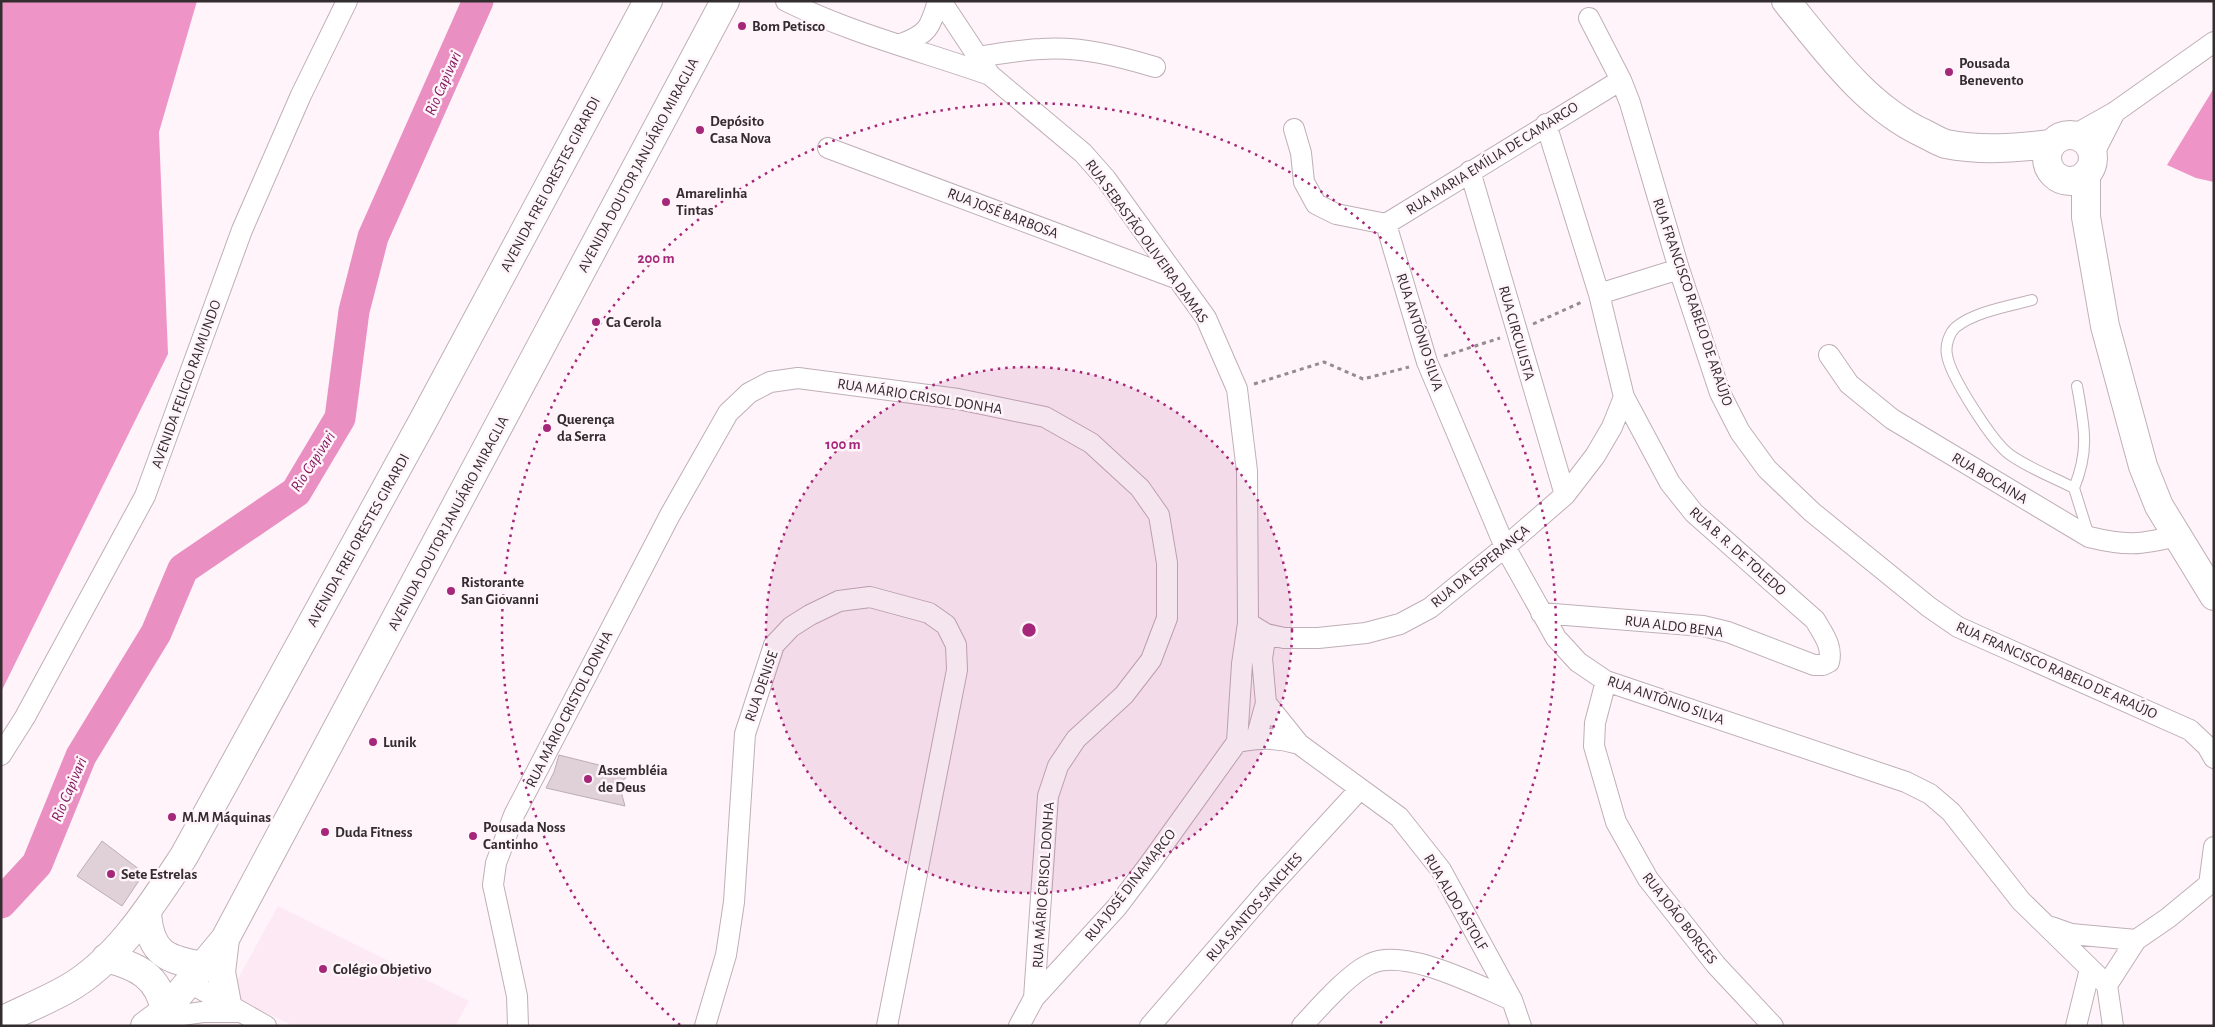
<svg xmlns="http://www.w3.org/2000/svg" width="2215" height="1027" font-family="'Alegreya Sans',sans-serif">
<rect width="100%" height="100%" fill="#fff4f9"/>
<path fill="#fde9f3" d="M 278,906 L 469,1001 L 455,1026 L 294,1026 L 229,995 Z"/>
<path fill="#ee94c7" d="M 1,1 L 197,1 L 159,132 L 168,354 L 1,692 Z
M 2214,88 L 2214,182 L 2196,178 L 2167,165 Z"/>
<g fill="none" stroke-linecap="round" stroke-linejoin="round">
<path stroke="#e98fc2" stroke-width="31" d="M 1,903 L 37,864 L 81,756 L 156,633 L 183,569 L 296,492 L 340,418 L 354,311 L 373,237 L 478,1"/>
</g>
<path fill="#e0d0d8" stroke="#bdadb5" d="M 559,755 L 631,773 L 619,784 L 625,806 L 546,788 L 554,772 Z
M 102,841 L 144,873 L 122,906 L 77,876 Z"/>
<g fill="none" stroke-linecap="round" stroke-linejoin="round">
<defs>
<path id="lane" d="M 2032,300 C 2009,306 1974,312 1956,327 C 1949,333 1945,346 1947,355 C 1950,376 1992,441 2009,454 C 2028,468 2053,477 2074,488 L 2089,536
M 2074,488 C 2090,450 2084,425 2077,386"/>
<path id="street" d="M 786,1 C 850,33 922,51 990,75
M 941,1 L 990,75 L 1083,153 L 1106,179 L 1206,318 L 1237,389 L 1247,471 L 1248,623 L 1242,664 L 1237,742
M 1589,18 L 1621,80 L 1630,103 L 1679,269 L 1720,393 L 1740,432 L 1767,469 L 1812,512 L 1929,607 L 1958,627 L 2190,730 L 2207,746 L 2214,758
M 901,44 C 928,34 930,28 938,1
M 976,57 C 998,54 1020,50 1041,49 C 1080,46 1118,56 1155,67
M 1294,129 L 1301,153 L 1304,182 L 1316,204 L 1336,214 L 1386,224 L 1621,80
M 2074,135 L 2115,112 L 2214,42
M 828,148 L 1178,279
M 2093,155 L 2115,112
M 1470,171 L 1565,495
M 1386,224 L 1427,362 L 1505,547 L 1556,638 L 1578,662 L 1606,681 L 1906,782 L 1930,794 L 1951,812 L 2021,901 L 2107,985
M 1599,294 L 1679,269
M 1829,355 L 1849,384 L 1892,419 L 2089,537 C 2126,546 2140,545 2176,536
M 1541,613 L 1703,626 L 1728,632 L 1814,665 L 1823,665 L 1829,662 C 1833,646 1823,634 1815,620 L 1694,513 L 1670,483 L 1624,397 L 1599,294 L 1546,124
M 1248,623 L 1266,634 L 1284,638 L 1318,638 L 1366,633 L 1400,624 L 1430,608 L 1505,547 L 1565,495 L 1595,456 L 1612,427 L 1624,397
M 1606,681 L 1595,723 L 1594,746 L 1616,822 L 1648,879 L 1716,965 L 1773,1026
M 1266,703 L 1299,744
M 1256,739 L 1266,703 L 1262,658 L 1266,634
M 1237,742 C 1259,738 1277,737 1299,744 L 1399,817 L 1441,870 L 1512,1000 L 1521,1026
M 1,755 L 25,717 L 145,496 L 242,230 L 301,95 L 347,1
M 2209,885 L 2214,847
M 2051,927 L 2071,934 L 2136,940
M 190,983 L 266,1026
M 2107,985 L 2136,940 L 2168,918 L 2214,880
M 2107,985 L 2113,1026
M 155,1019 L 203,1012 L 239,1012
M 518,1026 L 517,996 L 493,885 L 496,863 L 514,815 L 670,515 L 728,413 L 749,393 L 770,382 L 798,378 L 958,399 L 1045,417 L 1091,443 L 1140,488 L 1159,515 L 1167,563 L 1167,618 L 1151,660 L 1124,695 L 1076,739 L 1058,766 L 1048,796 L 1034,998
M 705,1026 L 726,955 L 734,902 L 745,734 L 774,645 L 791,627 L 810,615 L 839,601 L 870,597 L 929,613 L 946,625 L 956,645 L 957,670 L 887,1026
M 1019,1026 L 1034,998 L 1117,907 L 1148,866 L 1237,742
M 1150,1026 L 1269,888 L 1359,790
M 1302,1026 C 1318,1009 1349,973 1370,964 C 1405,947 1478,986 1512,1000
M 2076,1026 L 2090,969"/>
<path id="secondary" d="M 1786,1 C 1826,50 1866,107 1925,134 C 1931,137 1939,142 1946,144 C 1981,151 2016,148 2051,144
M2047 158a23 23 0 1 1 46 0a23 23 0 1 1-46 0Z
M 2086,174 L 2086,217 L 2105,326 L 2143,466 L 2159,506 L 2214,596
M 147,913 C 150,954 167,960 204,966
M 225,939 L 221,972 L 227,1004
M 106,958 C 137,966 159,976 165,1011
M 1,1021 C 23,1010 46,1001 67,989 C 117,961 153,903 184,856 L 424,419 L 648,1
M 145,1026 L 165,1011 L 225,939 L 725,1"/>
</defs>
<use href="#lane" stroke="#bfafb7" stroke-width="12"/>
<use href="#street" stroke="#bfafb7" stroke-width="22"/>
<use href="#secondary" stroke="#bfafb7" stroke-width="30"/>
<path stroke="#958c90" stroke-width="3" stroke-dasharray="4 4" stroke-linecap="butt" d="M 1533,324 L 1582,302
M 1444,356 L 1500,338
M 1254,384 L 1324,362 L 1363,379 L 1409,367"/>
<use href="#lane" stroke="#fff" stroke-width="10"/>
<use href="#street" stroke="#fff" stroke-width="20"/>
<use href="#secondary" stroke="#fff" stroke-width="28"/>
</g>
<circle cx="1029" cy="630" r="263" fill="#a52779" fill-opacity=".12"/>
<g fill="none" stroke="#a52779" stroke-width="2.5" stroke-dasharray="2.5 5">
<circle cx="1029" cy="630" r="263"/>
<path d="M680 1025A527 527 0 1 1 1378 1025"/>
</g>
<g fill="#a52779" stroke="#fff4f9" stroke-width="2">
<circle cx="742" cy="26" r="5"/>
<circle cx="1949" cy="72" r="5"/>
<circle cx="700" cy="130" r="5"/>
<circle cx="666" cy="202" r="5"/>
<circle cx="596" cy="322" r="5"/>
<circle cx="547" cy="428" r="5"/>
<circle cx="451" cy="591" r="5"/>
<circle cx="373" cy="742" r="5"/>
<circle cx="588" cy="779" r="5"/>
<circle cx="172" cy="817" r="5"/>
<circle cx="325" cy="832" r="5"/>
<circle cx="473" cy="836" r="5"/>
<circle cx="111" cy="874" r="5"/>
<circle cx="323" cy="969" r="5"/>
</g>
<g text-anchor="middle" stroke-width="5" stroke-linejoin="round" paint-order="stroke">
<g font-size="15" font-weight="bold" fill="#332d30" stroke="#fff4f9" text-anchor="start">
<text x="752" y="31">Bom Petisco</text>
<text x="1959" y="68">Pousada<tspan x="1959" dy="17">Benevento</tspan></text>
<text x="710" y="126">Depósito<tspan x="710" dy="17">Casa Nova</tspan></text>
<text x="676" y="198">Amarelinha<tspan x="676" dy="17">Tintas</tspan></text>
<text x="606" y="327">Ca Cerola</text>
<text x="557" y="424">Querença<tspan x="557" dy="17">da Serra</tspan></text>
<text x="461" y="587">Ristorante<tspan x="461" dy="17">San Giovanni</tspan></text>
<text x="383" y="747">Lunik</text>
<text x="598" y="775">Assembléia<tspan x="598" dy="17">de Deus</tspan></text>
<text x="182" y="822">M.M Máquinas</text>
<text x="483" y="832">Pousada Noss<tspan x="483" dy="17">Cantinho</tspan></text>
<text x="335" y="837">Duda Fitness</text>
<text x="121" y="879">Sete Estrelas</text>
<text x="333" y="974">Colégio Objetivo</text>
</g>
<g font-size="15" fill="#332d30" stroke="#fff4f9">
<text transform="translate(1492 158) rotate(-32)" y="5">RUA MARIA EMÍLIA DE CAMARGO</text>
<text transform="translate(638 165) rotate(-62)" y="5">AVENIDA DOUTOR JANUÁRIO MIRAGLIA</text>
<text transform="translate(550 184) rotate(-62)" y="5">AVENIDA FREI ORESTES GIRARDI</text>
<text transform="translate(1003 213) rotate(21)" y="5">RUA JOSÉ BARBOSA</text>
<text transform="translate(1147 241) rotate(54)" y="5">RUA SEBASTÃO OLIVEIRA DAMAS</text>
<text transform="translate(1693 302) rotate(71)" y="5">RUA FRANCISCO RABELO DE ARAÚJO</text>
<text transform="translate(1420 332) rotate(72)" y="5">RUA ANTÔNIO SILVA</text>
<text transform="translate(1517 333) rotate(74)" y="5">RUA CIRCULISTA</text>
<text transform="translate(186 384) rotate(-70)" y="5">AVENIDA FELICIO RAIMUNDO</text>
<text transform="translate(920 396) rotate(9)" y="5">RUA MÁRIO CRISOL DONHA</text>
<text transform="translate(1990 478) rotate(31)" y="5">RUA BOCAINA</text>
<text transform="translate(448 523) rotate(-62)" y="5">AVENIDA DOUTOR JANUÁRIO MIRAGLIA</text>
<text transform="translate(358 540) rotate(-61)" y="5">AVENIDA FREI ORESTES GIRARDI</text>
<text transform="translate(1738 551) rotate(42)" y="5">RUA B. R. DE TOLEDO</text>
<text transform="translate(1480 566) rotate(-39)" y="5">RUA DA ESPERANÇA</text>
<text transform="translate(1674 626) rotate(7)" y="5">RUA ALDO BENA</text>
<text transform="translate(2057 670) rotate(24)" y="5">RUA FRANCISCO RABELO DE ARAÚJO</text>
<text transform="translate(761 686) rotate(-71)" y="5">RUA DENISE</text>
<text transform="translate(1666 700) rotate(19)" y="5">RUA ANTÔNIO SILVA</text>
<text transform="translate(569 709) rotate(-63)" y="5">RUA MÁRIO CRISTOL DONHA</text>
<text transform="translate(1043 885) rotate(-86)" y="5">RUA MÁRIO CRISOL DONHA</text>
<text transform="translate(1130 885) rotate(-52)" y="5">RUA JOSÉ DINAMARCO</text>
<text transform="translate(1456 902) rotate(59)" y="5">RUA ALDO ASTOLF</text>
<text transform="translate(1254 907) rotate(-49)" y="5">RUA SANTOS SANCHES</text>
<text transform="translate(1680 918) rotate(52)" y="5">RUA JOÃO BORGES</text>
</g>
<g font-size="16" font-style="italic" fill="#841a60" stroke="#fff4f9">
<text transform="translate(442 83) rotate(-66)" y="6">Rio Capivari</text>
<text transform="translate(312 461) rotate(-57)" y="6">Rio Capivari</text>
<text transform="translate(68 789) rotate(-67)" y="6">Rio Capivari</text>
</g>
</g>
<circle cx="1029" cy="630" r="8" fill="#a52779" stroke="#fff4f9" stroke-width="2.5"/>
<g font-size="15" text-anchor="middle" font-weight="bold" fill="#a52779" stroke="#fff4f9" stroke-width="5" stroke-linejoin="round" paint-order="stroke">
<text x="656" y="263">200 m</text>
<text x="843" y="449">100 m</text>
</g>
<rect width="2215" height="1027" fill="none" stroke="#332d30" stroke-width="5"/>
</svg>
